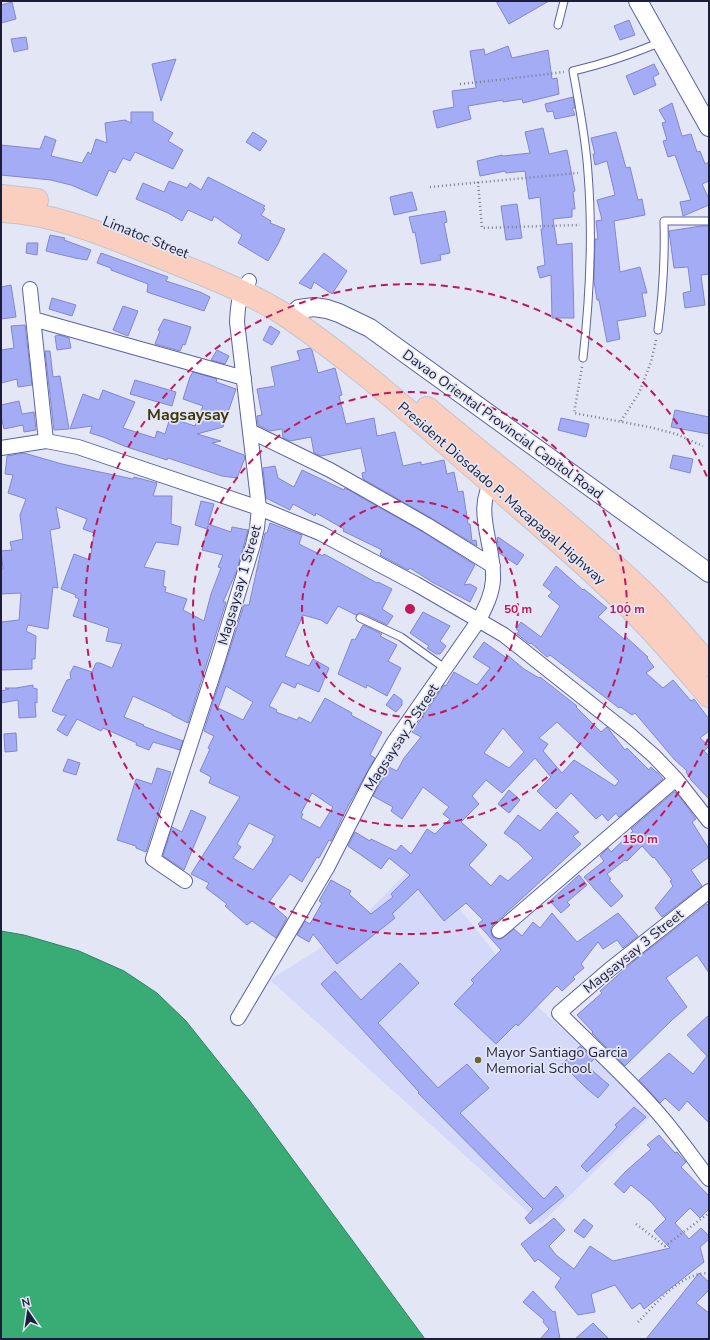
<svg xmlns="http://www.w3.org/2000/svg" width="710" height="1340" font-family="'Nunito Sans',sans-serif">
<rect width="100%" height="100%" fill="#e3e6f4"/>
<path fill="#d4d9f9" d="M 420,859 L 538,1007 L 655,1112 L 541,1224 L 270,980 L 353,927 Z"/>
<path fill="#39ac76" stroke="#308164" d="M 1,931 L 24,935 L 79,951 L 124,971 L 157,993 L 186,1021 L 249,1100 L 425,1339 L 1,1339 Z"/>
<path fill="#a4acf5" stroke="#8188cb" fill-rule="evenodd" d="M 496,1 L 549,1 L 509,24 Z
M 12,2 L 16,19 L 1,23 L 1,5 Z
M 629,20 L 635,35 L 620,40 L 614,26 Z
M 26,37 L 28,49 L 14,52 L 11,39 Z
M 508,46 L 512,58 L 548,50 L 552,79 L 557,78 L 559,94 L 523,103 L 522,99 L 503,102 L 503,100 L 468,106 L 471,119 L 437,128 L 433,111 L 454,107 L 452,91 L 476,88 L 470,51 L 484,49 L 485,55 Z
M 176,59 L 161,101 L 152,64 Z
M 654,64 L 659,74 L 653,77 L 656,85 L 634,95 L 626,76 Z
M 573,97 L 575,108 L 572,108 L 575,115 L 555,119 L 553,111 L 547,112 L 545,104 Z
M 672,103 L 682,136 L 691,134 L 697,152 L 700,151 L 705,164 L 709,162 L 709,181 L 702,184 L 708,197 L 709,197 L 709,205 L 683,216 L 680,202 L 691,200 L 675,155 L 668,157 L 663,141 L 667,140 L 662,123 L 666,122 L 659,110 Z
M 131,112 L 153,112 L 153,121 L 173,133 L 168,141 L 183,150 L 173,169 L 135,152 L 130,161 L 123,158 L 115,173 L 109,170 L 97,196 L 71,185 L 51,180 L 1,175 L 1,145 L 40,149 L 45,136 L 56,140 L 51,156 L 82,163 L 88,152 L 91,154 L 96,139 L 107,143 L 105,123 L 125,120 L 131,123 Z
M 543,128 L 549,154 L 567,150 L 575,191 L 573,192 L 575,209 L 572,209 L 572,217 L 553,219 L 557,245 L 572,243 L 574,318 L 552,318 L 551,275 L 540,278 L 537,267 L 545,265 L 541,229 L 543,229 L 540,197 L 529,199 L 525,171 L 506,173 L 505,171 L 480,176 L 477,161 L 502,155 L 503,156 L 530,153 L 525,132 Z
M 253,132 L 267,141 L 260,151 L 246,142 Z
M 616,132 L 626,168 L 630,167 L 638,200 L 642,199 L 645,215 L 614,221 L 620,272 L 640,267 L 647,293 L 642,293 L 646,316 L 617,321 L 620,339 L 607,342 L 599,300 L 597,300 L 594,281 L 595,239 L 598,239 L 596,221 L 602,220 L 597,200 L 615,195 L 607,161 L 595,165 L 593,154 L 595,154 L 591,138 Z
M 208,177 L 265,206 L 263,208 L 265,209 L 261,215 L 271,221 L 270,223 L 285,229 L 278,244 L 268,261 L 238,243 L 242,235 L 214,216 L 212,221 L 188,210 L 182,221 L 168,213 L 136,199 L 143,183 L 164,192 L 169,181 L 187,188 L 190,183 L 201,190 Z
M 412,192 L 417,210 L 394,215 L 390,197 Z
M 517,204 L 522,238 L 506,240 L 501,206 Z
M 445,211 L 447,222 L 444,223 L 450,253 L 440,255 L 441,260 L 421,264 L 415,232 L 413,233 L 409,217 Z
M 701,226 L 709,226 L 709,274 L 701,275 L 705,305 L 685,308 L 683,293 L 691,291 L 688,267 L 674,268 L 669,231 Z
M 50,235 L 65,238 L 64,240 L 91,250 L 87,260 L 75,258 L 46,251 Z
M 27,243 L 38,243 L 37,255 L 26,253 Z
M 101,253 L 168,277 L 166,281 L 200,292 L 210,297 L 204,311 L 147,292 L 148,284 L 111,270 L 111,268 L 97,263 Z
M 324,253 L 347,271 L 332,294 L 314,282 L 311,289 L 299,283 Z
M 11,285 L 16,317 L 1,319 L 1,287 Z
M 52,298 L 76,305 L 72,316 L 49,309 Z
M 123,306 L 138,311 L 128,336 L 113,330 Z
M 164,319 L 191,327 L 185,345 L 183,344 L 180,351 L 155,344 L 160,331 L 158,330 Z
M 25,325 L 32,385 L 18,387 L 17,379 L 1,383 L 1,350 L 14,348 L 11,326 Z
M 270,326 L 280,332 L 272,345 L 263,340 Z
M 59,335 L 69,338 L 71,348 L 57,350 L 55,336 Z
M 310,348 L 312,350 L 318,373 L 335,368 L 342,395 L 339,396 L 346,424 L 374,418 L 377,436 L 395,432 L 403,466 L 421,462 L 421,465 L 444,460 L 447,474 L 454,472 L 458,492 L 463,491 L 468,524 L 470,524 L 472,541 L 476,540 L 477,546 L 431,518 L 363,479 L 362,473 L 366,472 L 361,448 L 321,456 L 314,453 L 311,437 L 290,441 L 283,438 L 282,429 L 270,431 L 258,425 L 257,416 L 262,415 L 257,389 L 275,386 L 271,367 L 300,360 L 297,351 Z
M 217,350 L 229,356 L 225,364 L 211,360 Z
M 45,351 L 50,351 L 53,377 L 60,376 L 69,429 L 54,430 Z
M 193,372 L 217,379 L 216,382 L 236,389 L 223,427 L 197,434 L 221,441 L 212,443 L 244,455 L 245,458 L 237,478 L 222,476 L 168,458 L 167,460 L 124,446 L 103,437 L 90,433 L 92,426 L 70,429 L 83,394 L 99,400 L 103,390 L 135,402 L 123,428 L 155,438 L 157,431 L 165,434 L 170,418 L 195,426 L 203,406 L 183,399 L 190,377 Z
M 135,380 L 176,392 L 172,406 L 130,394 Z
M 19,401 L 22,414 L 34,412 L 36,430 L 24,432 L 23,425 L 4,429 L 1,416 L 1,405 Z
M 675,410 L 709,417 L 709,434 L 671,427 Z
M 561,418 L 589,424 L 586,437 L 558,430 Z
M 24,453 L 62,464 L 133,479 L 134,477 L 157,483 L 153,496 L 172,496 L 171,524 L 181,527 L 178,545 L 156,542 L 144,567 L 165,571 L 163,586 L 166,587 L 165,592 L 187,599 L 183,610 L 204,621 L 211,594 L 221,568 L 218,567 L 223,555 L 202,550 L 208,526 L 207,529 L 195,525 L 201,501 L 214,504 L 208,524 L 231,532 L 232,527 L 248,530 L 237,570 L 223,602 L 226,602 L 188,723 L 172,715 L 172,714 L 133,696 L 124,717 L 144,725 L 143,726 L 183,741 L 180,750 L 153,742 L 149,750 L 136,745 L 137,743 L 103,728 L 101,731 L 77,719 L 67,736 L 57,730 L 66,715 L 61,715 L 52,711 L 67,680 L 71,679 L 70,673 L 74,666 L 92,672 L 96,663 L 100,663 L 112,668 L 122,644 L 106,641 L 109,628 L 73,616 L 79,599 L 75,597 L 76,595 L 61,589 L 74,554 L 90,560 L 94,533 L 83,529 L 87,519 L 56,507 L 60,528 L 50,530 L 58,588 L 53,587 L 48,629 L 28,625 L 26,631 L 36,636 L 35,659 L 32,659 L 32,669 L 1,670 L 1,622 L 19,620 L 21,593 L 1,594 L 1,569 L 3,569 L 1,551 L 12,550 L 10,542 L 23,539 L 20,515 L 26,499 L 8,493 L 13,475 L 5,474 L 7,456 Z
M 673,455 L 693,459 L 690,473 L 670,468 Z
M 275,466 L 278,478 L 294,487 L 302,470 L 344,490 L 345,488 L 423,532 L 475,565 L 464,585 L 470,584 L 477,588 L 470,602 L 432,582 L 410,568 L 408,570 L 380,555 L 382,550 L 343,531 L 344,529 L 316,513 L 315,516 L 293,504 L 290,510 L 266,498 L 263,468 Z
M 270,523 L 302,535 L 299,544 L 323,556 L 324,554 L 377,583 L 378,582 L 392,589 L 382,609 L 393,616 L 387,625 L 362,613 L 359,613 L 356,615 L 338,606 L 327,624 L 321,620 L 303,615 L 285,656 L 309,666 L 313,659 L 329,668 L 319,692 L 297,683 L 295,688 L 282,682 L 269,706 L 277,710 L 276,712 L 297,720 L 299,717 L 311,723 L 325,698 L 352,713 L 351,715 L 382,732 L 370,755 L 375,758 L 347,808 L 331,841 L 329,840 L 319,858 L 317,857 L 302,882 L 290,874 L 269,902 L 287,918 L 276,938 L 252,921 L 247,925 L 225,906 L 227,904 L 206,888 L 209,883 L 191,874 L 240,797 L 209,783 L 211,777 L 200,771 L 210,749 L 208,748 L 214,736 L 204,731 L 244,605 L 249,605 L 265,533 L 267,533 ZM 226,686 L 253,702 L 243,720 L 218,708 ZM 312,793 L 333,807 L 320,828 L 301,818 L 303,814 L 301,813 ZM 249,823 L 275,836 L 272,840 L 273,841 L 253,870 L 233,858 L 241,847 L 237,844 Z
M 498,537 L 524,555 L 517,565 L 499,553 L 497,538 Z
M 556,566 L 583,590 L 584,589 L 607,608 L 598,617 L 624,639 L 626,637 L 648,657 L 647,658 L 654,667 L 646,673 L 663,688 L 673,680 L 691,701 L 694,699 L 709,719 L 709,731 L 700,738 L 709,746 L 704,751 L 709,756 L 709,799 L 691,780 L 686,772 L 687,771 L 674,759 L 635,713 L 632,715 L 622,708 L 620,707 L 619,708 L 550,655 L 547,657 L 531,643 L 530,644 L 517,634 L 519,631 L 516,629 L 521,622 L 541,637 L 560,606 L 548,596 L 552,592 L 543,585 Z
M 423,612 L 450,626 L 440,641 L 446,646 L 440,654 L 436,654 L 427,648 L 429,646 L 410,633 Z
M 363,625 L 382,634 L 380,636 L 397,645 L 388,661 L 401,668 L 387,696 L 367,685 L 366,688 L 338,674 L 352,639 L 355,640 Z
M 484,642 L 508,659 L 506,654 L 524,669 L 539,678 L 540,677 L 577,706 L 576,707 L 601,732 L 607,727 L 625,750 L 627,748 L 649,770 L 651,767 L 656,772 L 657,772 L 663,779 L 619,817 L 616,813 L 608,821 L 602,814 L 596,819 L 571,793 L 556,809 L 537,791 L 551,777 L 535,758 L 502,793 L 486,780 L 472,796 L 479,804 L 461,822 L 487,845 L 469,865 L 491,886 L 500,875 L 508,881 L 533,858 L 518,843 L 504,833 L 518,815 L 540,831 L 557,812 L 579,832 L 573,836 L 581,844 L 493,925 L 491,928 L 491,932 L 493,937 L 497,939 L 501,939 L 514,929 L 522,936 L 533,922 L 540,928 L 552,913 L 577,942 L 618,913 L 638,936 L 623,948 L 617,940 L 603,949 L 598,942 L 581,964 L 584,968 L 573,977 L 575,979 L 562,991 L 557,986 L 518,1026 L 516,1024 L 496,1044 L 454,1004 L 474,983 L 471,980 L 501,950 L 478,924 L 483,920 L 466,903 L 444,921 L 418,889 L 392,914 L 395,918 L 337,964 L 313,934 L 309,942 L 297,935 L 305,921 L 310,924 L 322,903 L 319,901 L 331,880 L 351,891 L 349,894 L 371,914 L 393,897 L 391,894 L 410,875 L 389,858 L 381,869 L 348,846 L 355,832 L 370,841 L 371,839 L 396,851 L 401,845 L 411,854 L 427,829 L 435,834 L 450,819 L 443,814 L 449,807 L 423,787 L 402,819 L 391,811 L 393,807 L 373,796 L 389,767 L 397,771 L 404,758 L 421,737 L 412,732 L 444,685 L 446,686 L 454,672 L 477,685 L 490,668 L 473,657 ZM 557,722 L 619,781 L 615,786 L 574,760 L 562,773 L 543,751 L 548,744 L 539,738 ZM 503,728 L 524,752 L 509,768 L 484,753 Z
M 33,685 L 33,688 L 37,689 L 37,703 L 35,702 L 36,717 L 19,718 L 18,700 L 1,703 L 1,691 L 9,689 L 5,688 L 16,688 Z
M 394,694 L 402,700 L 402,705 L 396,712 L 386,705 Z
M 16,733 L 17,751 L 5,752 L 4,734 Z
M 68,759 L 80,763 L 76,775 L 63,771 Z
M 157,768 L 171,772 L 146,852 L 136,848 L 136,846 L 117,840 L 136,779 L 152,784 Z
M 509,790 L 520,800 L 509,813 L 498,804 Z
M 674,792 L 676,792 L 696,819 L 692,822 L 709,849 L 709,857 L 691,870 L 702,886 L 662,917 L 655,908 L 673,886 L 670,881 L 672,880 L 654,857 L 653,858 L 642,846 L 627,861 L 625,860 L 607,874 L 611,879 L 609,880 L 623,896 L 611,907 L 596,891 L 584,877 L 604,861 L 600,856 L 608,848 L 611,852 L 633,831 L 631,829 Z
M 191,810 L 206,817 L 184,870 L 163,856 L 172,827 L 182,832 Z
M 579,875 L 587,885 L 567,902 L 570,905 L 561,913 L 550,901 Z
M 707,904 L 709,907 L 709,973 L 697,955 L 666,978 L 687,1007 L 672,1020 L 625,1066 L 592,1033 L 593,1032 L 577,1015 L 602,993 L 600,991 L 634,961 Z
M 400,963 L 419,983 L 378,1023 L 438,1088 L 467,1064 L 489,1088 L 460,1113 L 544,1199 L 556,1186 L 564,1196 L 530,1224 L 525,1218 L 533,1209 L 418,1093 L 419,1092 L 321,984 L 335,971 L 361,1000 Z
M 709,1015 L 709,1123 L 687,1101 L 679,1111 L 665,1098 L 660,1103 L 639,1080 L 669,1053 L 693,1074 L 707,1056 L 687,1035 Z
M 580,1046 L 594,1059 L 587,1066 L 609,1085 L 598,1098 L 585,1087 L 562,1064 Z
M 634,1107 L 646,1117 L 587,1172 L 581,1166 L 617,1127 L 615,1125 Z
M 659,1135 L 675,1153 L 677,1152 L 683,1159 L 686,1162 L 681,1167 L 709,1196 L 709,1209 L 700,1218 L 690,1208 L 675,1223 L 689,1239 L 701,1228 L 709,1236 L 709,1239 L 700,1247 L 704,1262 L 644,1309 L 640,1303 L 632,1309 L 615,1285 L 591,1294 L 595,1312 L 578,1315 L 555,1287 L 561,1278 L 538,1259 L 535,1262 L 521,1244 L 554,1218 L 565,1230 L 549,1246 L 556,1255 L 574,1269 L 590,1246 L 613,1261 L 670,1248 L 654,1231 L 666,1219 L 651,1202 L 631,1185 L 624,1193 L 614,1184 L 625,1172 L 651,1149 L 647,1145 Z
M 584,1219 L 593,1226 L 584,1238 L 574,1231 Z
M 699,1273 L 709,1282 L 709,1290 L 696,1303 L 709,1313 L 709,1339 L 646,1339 Z
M 533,1291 L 553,1312 L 555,1311 L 560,1339 L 540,1339 L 549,1329 L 543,1322 L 544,1320 L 523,1302 Z
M 593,1323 L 609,1339 L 575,1339 Z"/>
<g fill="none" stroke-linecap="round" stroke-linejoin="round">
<defs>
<path id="service" d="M 558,25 L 564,1
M 658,330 C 663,293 665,258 664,221 L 709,221
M 583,358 C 590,296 593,236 588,173 C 586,139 579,105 573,71 C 604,64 632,54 661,42
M 360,618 L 401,637 L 446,669"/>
<path id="minor" d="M 30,289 L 46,441
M 33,319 L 244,378
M 250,431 L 330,470 L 427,525 L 493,566
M 1,448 L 46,441 L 78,447 L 259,508 L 320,533 L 416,584 L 504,635 L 629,734 L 654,756 L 676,779 L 709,821
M 185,881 L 153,859 L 218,659 L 253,545 L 257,528 L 259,508 L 237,322 C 238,304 238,297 249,281
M 709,891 L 609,970 L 559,1013 C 589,1043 621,1072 650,1104 C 672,1127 690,1154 709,1179
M 499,931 L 676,779
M 238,1018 L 327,868 L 375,774 L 394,742 L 479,620 C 485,608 492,595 493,580 C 495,543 471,510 495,476"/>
<path id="tertiary" d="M 638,1 L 709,127
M 289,318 L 299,309 L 314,307 L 327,309 L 339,313 L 370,328 L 709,573"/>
<path id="primary" d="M 1,196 L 37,200
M 1,211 C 50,213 95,231 140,249 C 185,267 236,286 277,310 C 301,325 323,342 345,359 C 395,397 441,440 489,481 C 537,523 585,563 630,608 C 658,636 683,666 709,696
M 427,408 C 499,468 574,526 642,591 C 666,614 687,640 709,665"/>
</defs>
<use href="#service" stroke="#5d62a2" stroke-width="9"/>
<use href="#minor" stroke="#5d62a2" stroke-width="16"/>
<use href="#tertiary" stroke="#5d62a2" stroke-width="20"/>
<use href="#primary" stroke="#c4c4cc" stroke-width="24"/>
<path stroke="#7a7d92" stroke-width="2.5" stroke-dasharray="1 3" stroke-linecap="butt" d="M 460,84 L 498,80 L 564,72
M 478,182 L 482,228 L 580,225
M 430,187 L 578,173
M 582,367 L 574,413 L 649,427 L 676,434 L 703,446
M 621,421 L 639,393 L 651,362 L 656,340
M 636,1224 L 665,1246 L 709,1213
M 638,1322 C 657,1303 680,1273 709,1273"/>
<use href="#service" stroke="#fff" stroke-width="7"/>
<use href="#minor" stroke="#fff" stroke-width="14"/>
<use href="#tertiary" stroke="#fff" stroke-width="18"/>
<use href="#primary" stroke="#fbcfc0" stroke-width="22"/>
</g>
<g fill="none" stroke="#c2185b" stroke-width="2" stroke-dasharray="7 5">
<circle cx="410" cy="609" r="108"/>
<circle cx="410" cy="609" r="217"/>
<path d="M708 739A325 325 0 1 1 708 479"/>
</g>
<circle fill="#6d6330" stroke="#e3e6f4" stroke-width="1.5" cx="478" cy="1060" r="4"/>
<g text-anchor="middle" stroke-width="3.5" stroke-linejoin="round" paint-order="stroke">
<g font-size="14" fill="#1c1e39" stroke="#e3e6f4">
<text transform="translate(146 237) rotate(22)" y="5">Limatoc Street</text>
<text transform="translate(503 424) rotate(36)" y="5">Davao Oriental Provincial Capitol Road</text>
<text transform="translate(502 493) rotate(41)" y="5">President Diosdado P. Macapagal Highway</text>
<text transform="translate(239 585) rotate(-74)" y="5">Magsaysay 1 Street</text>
<text transform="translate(401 737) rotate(-57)" y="5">Magsaysay 2 Street</text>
<text transform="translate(633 951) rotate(-39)" y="5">Magsaysay 3 Street</text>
</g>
<g font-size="14" fill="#1c1e39" stroke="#e3e6f4" text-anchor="start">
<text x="486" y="1057">Mayor Santiago Garcia<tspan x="486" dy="16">Memorial School</tspan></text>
</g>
<g font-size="16" font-weight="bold" fill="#3c350a" stroke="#e3e6f4">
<text x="188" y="420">Magsaysay</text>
</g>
</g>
<circle cx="410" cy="609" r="6" fill="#c2185b" stroke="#e3e6f4" stroke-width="2"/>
<g font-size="12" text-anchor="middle" font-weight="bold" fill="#c2185b" stroke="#e3e6f4" stroke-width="3.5" stroke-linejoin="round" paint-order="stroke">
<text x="518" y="613">50 m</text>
<text x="627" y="613">100 m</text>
<text x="640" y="843">150 m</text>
</g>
<rect width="710" height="1340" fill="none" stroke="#1c1e39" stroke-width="4"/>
<g transform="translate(28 1312) rotate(347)" stroke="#e3e6f4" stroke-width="3" paint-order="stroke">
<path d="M0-3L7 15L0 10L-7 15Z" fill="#1c1e39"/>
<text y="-6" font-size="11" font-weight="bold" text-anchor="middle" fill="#1c1e39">N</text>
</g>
</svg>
